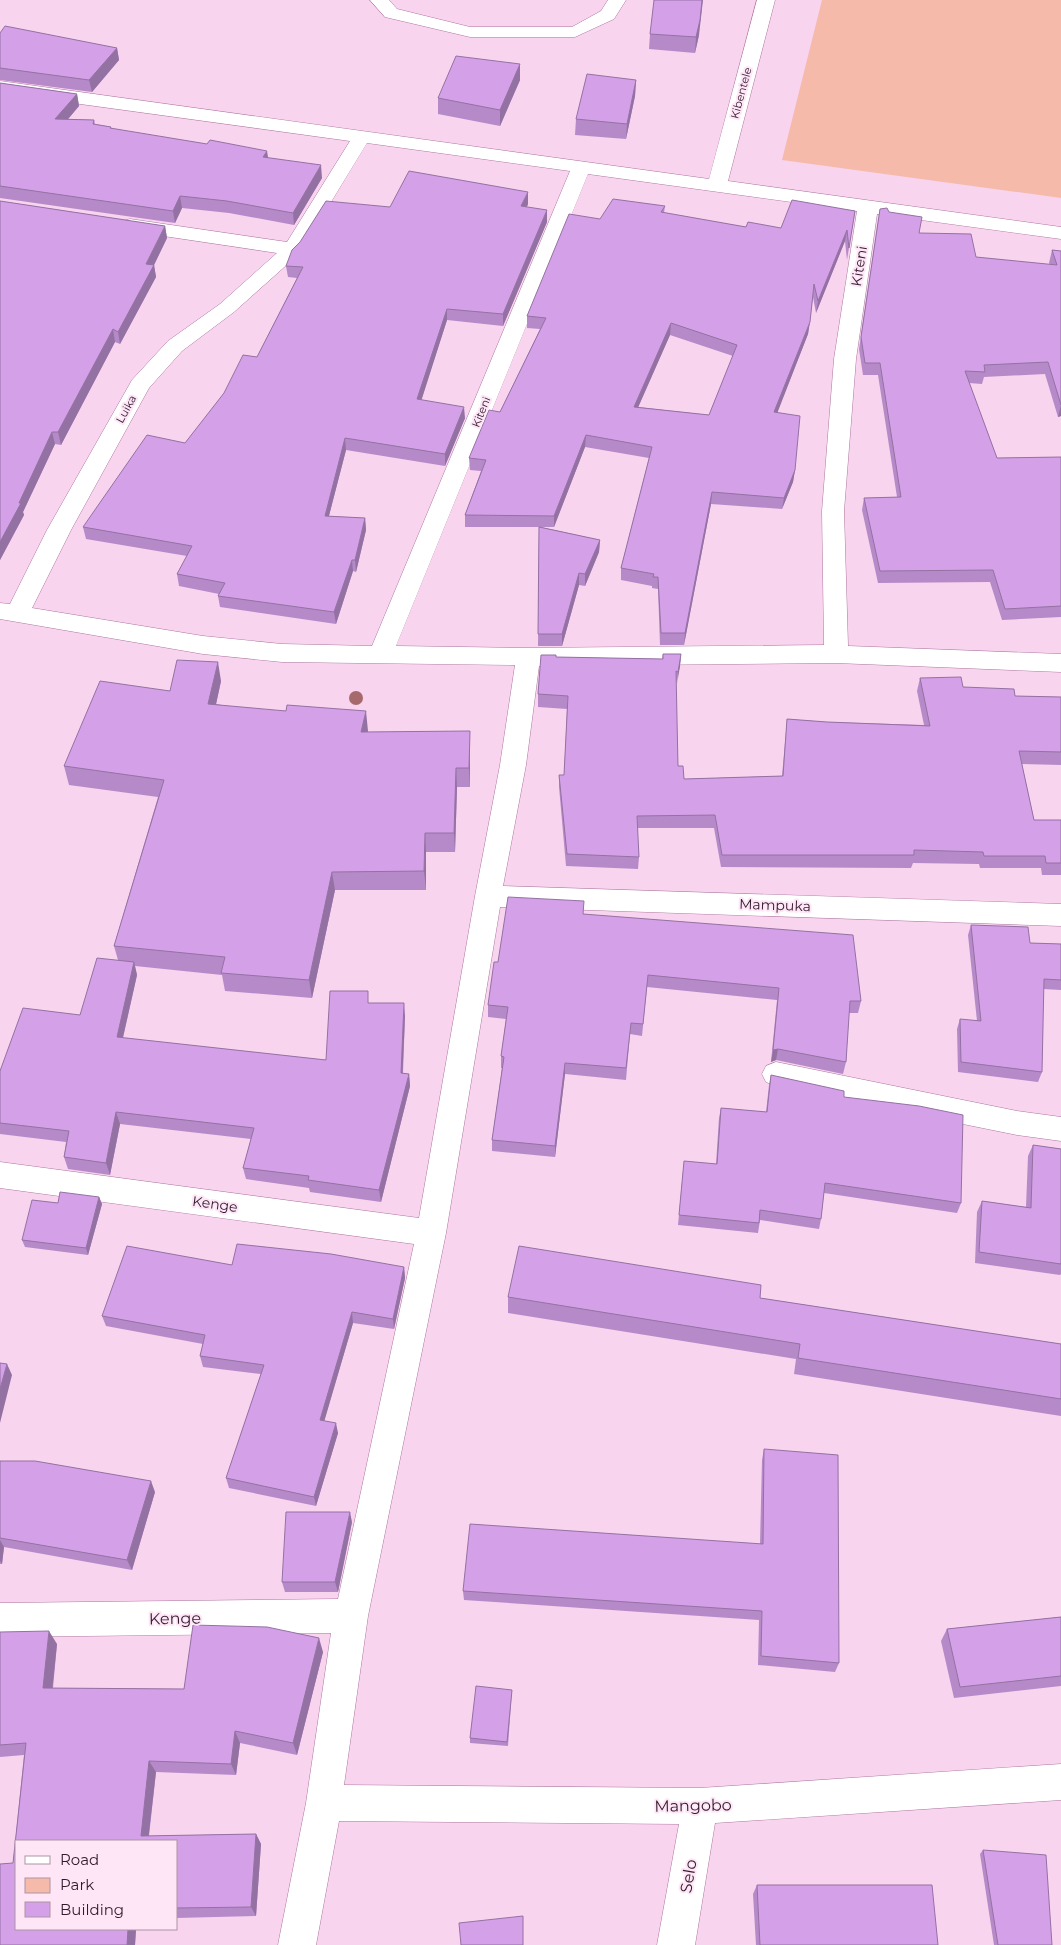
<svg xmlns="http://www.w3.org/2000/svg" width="1061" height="1945" font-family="Montserrat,sans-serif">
<rect width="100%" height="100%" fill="#f8d4ef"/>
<path fill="#f6baaa" d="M 822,0 L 1061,0 L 1061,198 L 782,160 Z"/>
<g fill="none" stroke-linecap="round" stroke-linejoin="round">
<defs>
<path id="minor" d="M 370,0 L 389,0 L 397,9 L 470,27 L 572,27 L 601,11 L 608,0 L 626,0 L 614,19 L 575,37 L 470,37 L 385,17 Z
M 757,0 L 775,0 L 728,181 L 1061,227 L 1061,239 L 877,214 L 856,359 L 844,511 L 848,646 L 1061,654 L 1061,672 L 836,663 L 539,666 L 526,765 L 503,886 L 1061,904 L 1061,926 L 500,907 L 446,1233 L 368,1616 L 344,1785 L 700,1788 L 1061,1764 L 1061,1800 L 715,1823 L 695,1945 L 657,1945 L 679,1824 L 339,1821 L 316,1945 L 278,1945 L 306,1803 L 331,1633 L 0,1637 L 0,1603 L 338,1599 L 414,1244 L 0,1188 L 0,1162 L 419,1218 L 475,896 L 500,765 L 515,665 L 282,662 L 203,654 L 0,619 L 0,603 L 10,604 L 47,530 L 132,380 L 168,341 L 220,304 L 277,253 L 130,231 L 123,229 L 120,225 L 123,221 L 130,219 L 287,242 L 350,141 L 0,93 L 0,81 L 709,179 ZM 367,143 L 570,171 L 372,646 L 282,644 L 203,636 L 32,608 L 71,530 L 149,388 L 182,351 L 234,312 L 300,253 ZM 588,174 L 857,211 L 834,359 L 822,511 L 824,645 L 528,648 L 396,646 Z
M 776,1062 L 1017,1111 L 1061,1117 L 1061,1141 L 1017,1135 L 776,1086 L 766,1082 L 762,1074 L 766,1066 Z"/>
</defs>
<use href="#minor" stroke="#ad77a0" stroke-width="1"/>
<use href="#minor" fill="#fff" fill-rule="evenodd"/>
</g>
<circle fill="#a66a6c" cx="356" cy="698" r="7"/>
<path fill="#b68ac8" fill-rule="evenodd" d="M 0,33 L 117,48 L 119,60 L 92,92 L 0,80 Z
M 650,34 L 699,35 L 695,53 L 649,49 Z
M 520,64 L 520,80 L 500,126 L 438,114 L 438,98 Z
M 636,80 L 635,96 L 626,139 L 575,135 L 576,119 Z
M 0,83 L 77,94 L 79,106 L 68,119 L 94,120 L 95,124 L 111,127 L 112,129 L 268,158 L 322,178 L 294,225 L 229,213 L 182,208 L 175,223 L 0,198 Z
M 0,201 L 165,226 L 167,238 L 154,265 L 156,277 L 120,344 L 115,342 L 61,445 L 55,444 L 23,512 L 24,515 L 0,560 Z
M 528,204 L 527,207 L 547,222 L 503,326 L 447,320 L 421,400 L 465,418 L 445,466 L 346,450 L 329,516 L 365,518 L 366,530 L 356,572 L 353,571 L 336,624 L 220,607 L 218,596 L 219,594 L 179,586 L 177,574 L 187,556 L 86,539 L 83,527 L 185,443 L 257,357 L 297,278 L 288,277 L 286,266 L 390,207 Z
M 665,206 L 664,213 L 746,227 L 781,228 L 855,211 L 847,260 L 845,241 L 816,313 L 813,297 L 808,334 L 777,412 L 795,470 L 793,482 L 782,509 L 711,504 L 684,645 L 660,645 L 658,589 L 652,588 L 652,586 L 621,580 L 621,568 L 649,458 L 585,447 L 554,527 L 541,527 L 600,540 L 599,552 L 585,586 L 579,585 L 562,646 L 538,646 L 539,527 L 465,527 L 465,515 L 481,471 L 470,470 L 469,458 L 500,412 L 540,329 L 527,328 L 527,316 L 600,219 ZM 670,335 L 733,356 L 709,415 L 638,407 Z
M 880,209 L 889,212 L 919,233 L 976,257 L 1050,265 L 1049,263 L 1052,250 L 1061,251 L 1061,416 L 1058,417 L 1045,374 L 984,377 L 982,384 L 969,383 L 997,458 L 1061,457 L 1061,617 L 1002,620 L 990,582 L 878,583 L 862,510 L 864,498 L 897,497 L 878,375 L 863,375 L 859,349 Z
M 663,654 L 681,654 L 680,666 L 676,684 L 678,766 L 684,779 L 782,776 L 786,732 L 787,719 L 827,722 L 924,725 L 917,691 L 920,678 L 963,687 L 1015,696 L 1061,697 L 1061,765 L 1022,764 L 1034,820 L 1061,820 L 1061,875 L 1042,875 L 1041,868 L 980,868 L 979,864 L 913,863 L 911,868 L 721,867 L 714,828 L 637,828 L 639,857 L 638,869 L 566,866 L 559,787 L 559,775 L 564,775 L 567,709 L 538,707 L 538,694 L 556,655 L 556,657 L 662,659 Z
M 221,681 L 216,704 L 368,731 L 367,732 L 470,750 L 470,787 L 457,787 L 455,852 L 426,852 L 426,890 L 335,890 L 312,998 L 225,991 L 222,975 L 135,966 L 137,975 L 123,1038 L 326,1060 L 369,1003 L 405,1016 L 403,1073 L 409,1074 L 410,1086 L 381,1202 L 310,1192 L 309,1188 L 246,1179 L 243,1168 L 251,1139 L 120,1124 L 110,1175 L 68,1169 L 64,1157 L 66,1142 L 0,1134 L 0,1071 L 80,1015 L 118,960 L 114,946 L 158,797 L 69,785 L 64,766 L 170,691 Z
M 584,914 L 861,1001 L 858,1013 L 849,1013 L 846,1062 L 843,1074 L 776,1060 L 771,1062 L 777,1000 L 647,987 L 642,1036 L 630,1034 L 626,1080 L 565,1074 L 555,1157 L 492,1151 L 492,1140 L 502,1068 L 501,1068 L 501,1056 L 506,1019 L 488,1017 L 488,1005 L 498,962 Z
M 971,925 L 1030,943 L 1061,944 L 1061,990 L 1043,989 L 1042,1072 L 1038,1082 L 958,1072 L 957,1029 L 960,1019 L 977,1021 L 968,935 Z
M 771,1075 L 844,1097 L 961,1203 L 957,1213 L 824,1193 L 821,1219 L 819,1229 L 760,1220 L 758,1233 L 678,1225 L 683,1171 L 716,1164 L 719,1118 L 721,1108 L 766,1112 L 769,1085 Z
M 1033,1145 L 1061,1149 L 1061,1274 L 1060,1275 L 975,1263 L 977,1212 L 982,1201 L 1026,1207 L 1028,1156 Z
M 99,1197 L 102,1204 L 88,1255 L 25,1247 L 22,1240 Z
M 232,1265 L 404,1267 L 405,1278 L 394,1329 L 353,1323 L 324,1421 L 338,1433 L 316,1506 L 229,1488 L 226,1478 L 261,1374 L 203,1367 L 200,1356 L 203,1344 L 106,1326 L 102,1316 Z
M 508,1297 L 760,1298 L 1061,1344 L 1061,1416 L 794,1374 L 796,1359 L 508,1313 Z
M 764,1449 L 839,1663 L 835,1672 L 758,1665 L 759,1620 L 464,1600 L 463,1591 L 760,1544 L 762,1460 Z
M 0,1461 L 155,1492 L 132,1570 L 4,1547 L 2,1564 L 0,1564 Z
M 352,1522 L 338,1592 L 285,1592 L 282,1582 Z
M 1061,1617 L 1061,1686 L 954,1698 L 941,1641 L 947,1629 Z
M 0,1632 L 57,1644 L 53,1688 L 184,1689 L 323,1652 L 297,1755 L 240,1743 L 236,1775 L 156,1772 L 149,1836 L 256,1834 L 261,1844 L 256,1916 L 176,1918 L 176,1841 L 16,1929 L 136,1929 L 135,1945 L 0,1945 L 13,1863 L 24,1755 L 0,1757 Z
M 512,1690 L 508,1746 L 470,1743 L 470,1738 Z
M 983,1850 L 1052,1945 L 994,1945 L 980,1854 Z
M 757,1885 L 938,1945 L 756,1945 L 753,1894 Z"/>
<path fill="#9471a3" d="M 702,0 L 703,0 L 699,35 L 695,53 L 696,37 Z
M 117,48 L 119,60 L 92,92 L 89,80 Z
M 520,64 L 520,80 L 500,126 L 500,110 Z
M 636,80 L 635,96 L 626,139 L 627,124 Z
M 77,94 L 79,106 L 58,131 L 55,119 Z
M 267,151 L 269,163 L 263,157 Z
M 321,165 L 322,178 L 294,225 L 293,213 Z
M 528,192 L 528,204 L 521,218 L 521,206 Z
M 180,196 L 182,208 L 175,223 L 173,211 Z
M 547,210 L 547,222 L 503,326 L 503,314 Z
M 165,226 L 167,238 L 154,265 L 156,277 L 120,344 L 118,332 L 146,264 Z
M 847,230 L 845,241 L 816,313 L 818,301 Z
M 447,309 L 447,320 L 418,411 L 417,399 Z
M 810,322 L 808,334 L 773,424 L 774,412 Z
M 671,323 L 670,335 L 633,419 L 634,407 Z
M 113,329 L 115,342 L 61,445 L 58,432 Z
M 1061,405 L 1061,416 L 1058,417 Z
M 464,407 L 465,418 L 445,466 L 445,454 Z
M 52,432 L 55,444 L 23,512 L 24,515 L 0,560 L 0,542 Z
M 586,435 L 585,447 L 554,527 L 554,516 Z
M 345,438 L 346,450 L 326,527 L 325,516 Z
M 795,470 L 793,482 L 782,509 L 784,498 Z
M 712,492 L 711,504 L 684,645 L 685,633 Z
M 365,518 L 366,530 L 356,572 L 355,560 Z
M 600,540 L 599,552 L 585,586 L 585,574 Z
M 352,560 L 353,571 L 336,624 L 334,612 Z
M 579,573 L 579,585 L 562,646 L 562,634 Z
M 681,654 L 680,666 L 677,684 L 678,672 Z
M 218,662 L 221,681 L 212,723 L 208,704 Z
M 366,711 L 368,731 L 363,751 L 361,732 Z
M 470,731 L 470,787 L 469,768 Z
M 456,768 L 457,787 L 455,852 L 454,833 Z
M 425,833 L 426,852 L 426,890 L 424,871 Z
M 332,872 L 335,890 L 312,998 L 309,980 Z
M 134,962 L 137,975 L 120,1050 L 117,1037 Z
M 404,1003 L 405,1016 L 402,1085 L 401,1073 Z
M 778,1049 L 776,1060 L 771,1062 L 773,1050 Z
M 565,1063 L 565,1074 L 555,1157 L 555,1146 Z
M 409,1074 L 410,1086 L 381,1202 L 379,1190 Z
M 116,1112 L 120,1124 L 110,1175 L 106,1163 Z
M 99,1197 L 102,1204 L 88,1255 L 86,1248 Z
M 404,1267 L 405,1278 L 394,1329 L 393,1319 Z
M 352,1312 L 353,1323 L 322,1429 L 320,1420 Z
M 7,1364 L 12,1375 L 0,1423 L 0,1389 Z
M 336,1423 L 338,1433 L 316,1506 L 314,1497 Z
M 151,1481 L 155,1492 L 132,1570 L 127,1560 Z
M 350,1512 L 352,1522 L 338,1592 L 335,1582 Z
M 0,1540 L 4,1547 L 2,1564 L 0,1561 Z
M 49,1631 L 57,1644 L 51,1701 L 43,1688 Z
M 319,1638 L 323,1652 L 297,1755 L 293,1743 Z
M 235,1731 L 240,1743 L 236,1775 L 231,1764 Z
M 149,1761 L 156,1772 L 148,1841 L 141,1836 Z
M 256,1834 L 261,1844 L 256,1916 L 251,1907 Z
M 128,1929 L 136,1929 L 135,1945 L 127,1945 Z"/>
<path fill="#d4a1e9" stroke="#9471a3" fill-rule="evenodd" d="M 654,0 L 702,0 L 700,20 L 696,37 L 650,34 Z
M 5,26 L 117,48 L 89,80 L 0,68 L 0,33 Z
M 456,56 L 520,64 L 500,110 L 438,98 Z
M 587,74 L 636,80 L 627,124 L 576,119 Z
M 0,83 L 77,94 L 55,119 L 94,120 L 93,124 L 111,127 L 110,128 L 207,144 L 210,140 L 267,151 L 263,157 L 321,165 L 293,213 L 227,201 L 180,196 L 173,211 L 0,186 Z
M 409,171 L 528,192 L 521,206 L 547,210 L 503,314 L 447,309 L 417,399 L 464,407 L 445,454 L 345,438 L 325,516 L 365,518 L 355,560 L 352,560 L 334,612 L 218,596 L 225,583 L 177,574 L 192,546 L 83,527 L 147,435 L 185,443 L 224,393 L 243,355 L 257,357 L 303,267 L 286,266 L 292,250 L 300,242 L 326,201 L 390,207 Z
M 613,199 L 665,206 L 661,212 L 746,227 L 748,222 L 781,228 L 792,200 L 855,211 L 849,248 L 847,230 L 818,301 L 814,284 L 810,322 L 774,412 L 800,416 L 795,470 L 784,498 L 712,492 L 685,633 L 661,633 L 658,577 L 653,577 L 654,574 L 621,568 L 652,447 L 586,435 L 554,516 L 465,515 L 486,460 L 469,458 L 489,410 L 500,412 L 546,318 L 527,316 L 569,214 L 600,219 ZM 671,323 L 737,345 L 709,415 L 634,407 Z
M 0,201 L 165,226 L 146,264 L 154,265 L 118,332 L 113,329 L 58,432 L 52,432 L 19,503 L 21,503 L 0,542 Z
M 887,208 L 889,212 L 922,217 L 919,233 L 971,234 L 976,257 L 1057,265 L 1052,250 L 1061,251 L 1061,405 L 1048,362 L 984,365 L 985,372 L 965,371 L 997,458 L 1061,457 L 1061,606 L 1005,609 L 993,570 L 880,571 L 864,498 L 901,497 L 880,363 L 865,363 L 861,337 L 880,209 Z
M 539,527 L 600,540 L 585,574 L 579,573 L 562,634 L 538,634 Z
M 663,654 L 681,654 L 678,672 L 676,671 L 678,766 L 683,766 L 684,779 L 783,776 L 787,719 L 827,722 L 930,726 L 920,678 L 961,677 L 963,687 L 1014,689 L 1015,696 L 1061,697 L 1061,752 L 1019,751 L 1034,820 L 1061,820 L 1061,863 L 1046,863 L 1045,856 L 984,856 L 983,852 L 914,850 L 914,855 L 722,855 L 715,815 L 637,816 L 639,857 L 567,854 L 559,775 L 564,775 L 568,696 L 538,694 L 541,655 L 556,655 L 556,657 L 663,659 Z
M 177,660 L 218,662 L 208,704 L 286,711 L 287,705 L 366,711 L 361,732 L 470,731 L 469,768 L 456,768 L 454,833 L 425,833 L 424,871 L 332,872 L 309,980 L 221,973 L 225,957 L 114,946 L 164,780 L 64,766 L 100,681 L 170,691 Z
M 508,897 L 584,901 L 583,914 L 853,935 L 861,1001 L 850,1001 L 846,1062 L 778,1049 L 773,1050 L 779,988 L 648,975 L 643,1024 L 631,1023 L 626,1068 L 565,1063 L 555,1146 L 492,1140 L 504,1057 L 501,1056 L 508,1007 L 488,1005 L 494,962 L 498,962 Z
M 971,925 L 1028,927 L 1030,943 L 1061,944 L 1061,980 L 1044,979 L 1042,1072 L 961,1062 L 960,1019 L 981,1021 Z
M 97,958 L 134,962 L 117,1037 L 326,1060 L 330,991 L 368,991 L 368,1003 L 404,1003 L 401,1073 L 409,1074 L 379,1190 L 308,1180 L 309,1176 L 243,1168 L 254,1128 L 116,1112 L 106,1163 L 64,1157 L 69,1131 L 0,1123 L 0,1071 L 23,1008 L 80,1015 Z
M 771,1075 L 844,1091 L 844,1097 L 919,1106 L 963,1115 L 961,1203 L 825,1183 L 821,1219 L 760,1210 L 759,1223 L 679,1215 L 684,1161 L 717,1164 L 721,1108 L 767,1112 Z
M 1033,1145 L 1061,1149 L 1061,1264 L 979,1252 L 982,1201 L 1031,1208 Z
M 60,1192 L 99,1197 L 86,1248 L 22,1240 L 32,1200 L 58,1203 Z
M 237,1244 L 331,1254 L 404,1267 L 393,1319 L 352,1312 L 320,1420 L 336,1423 L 314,1497 L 226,1478 L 264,1365 L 200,1356 L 205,1335 L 102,1316 L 127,1246 L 232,1265 Z
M 519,1246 L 761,1285 L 760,1298 L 1061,1344 L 1061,1399 L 798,1358 L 800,1344 L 508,1297 Z
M 0,1363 L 7,1364 L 0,1389 Z
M 764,1449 L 838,1455 L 839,1663 L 761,1656 L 762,1611 L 463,1591 L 470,1524 L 763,1544 Z
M 0,1461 L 35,1461 L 151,1481 L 127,1560 L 0,1538 Z
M 286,1512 L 350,1512 L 335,1582 L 282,1582 Z
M 1061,1617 L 1061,1676 L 960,1687 L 947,1629 Z
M 193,1625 L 267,1627 L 319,1638 L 293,1743 L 235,1731 L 231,1764 L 149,1761 L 141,1836 L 256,1834 L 251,1907 L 176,1908 L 176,1841 L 16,1841 L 16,1929 L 128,1929 L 127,1945 L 0,1945 L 0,1864 L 13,1863 L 26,1743 L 0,1745 L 0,1632 L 49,1631 L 43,1688 L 184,1689 Z
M 476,1686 L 512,1690 L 507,1742 L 470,1738 Z
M 983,1850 L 1046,1855 L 1052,1945 L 998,1945 Z
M 757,1885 L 932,1885 L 938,1945 L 760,1945 Z
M 523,1916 L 523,1945 L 461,1945 L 459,1923 Z"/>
<g text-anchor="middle" stroke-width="4" stroke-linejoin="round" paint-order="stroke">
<g font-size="11" fill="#301a2b" stroke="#fee6f7">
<text transform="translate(741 93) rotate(-75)" y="4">Kibentele</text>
<text transform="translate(126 409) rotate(-61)" y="4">Luika</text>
<text transform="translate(481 412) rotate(-68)" y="4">Kiteni</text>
</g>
<g font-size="14" fill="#301a2b" stroke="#fee6f7">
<text transform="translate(859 266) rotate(-81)" y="5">Kiteni</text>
<text transform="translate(775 905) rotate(2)" y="5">Mampuka</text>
<text transform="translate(215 1204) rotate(8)" y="5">Kenge</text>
</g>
<g font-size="16" fill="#301a2b" stroke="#fee6f7">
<text transform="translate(175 1618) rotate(-1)" y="6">Kenge</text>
<text transform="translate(693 1805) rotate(-1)" y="6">Mangobo</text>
<text transform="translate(688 1876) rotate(-80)" y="6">Selo</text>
</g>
</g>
<rect x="15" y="1840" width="162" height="90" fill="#fee6f7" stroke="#ac94a5"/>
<rect x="25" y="1856" width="25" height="8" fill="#ffffff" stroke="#ac94a5"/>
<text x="60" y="1865" font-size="15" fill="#301a2b">Road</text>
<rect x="25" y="1878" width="25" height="15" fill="#f6baaa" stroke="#ac94a5"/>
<text x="60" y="1890" font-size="15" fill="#301a2b">Park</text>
<rect x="25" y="1902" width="25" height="15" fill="#d4a1e9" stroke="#ac94a5"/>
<text x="60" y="1915" font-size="15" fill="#301a2b">Building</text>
</svg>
